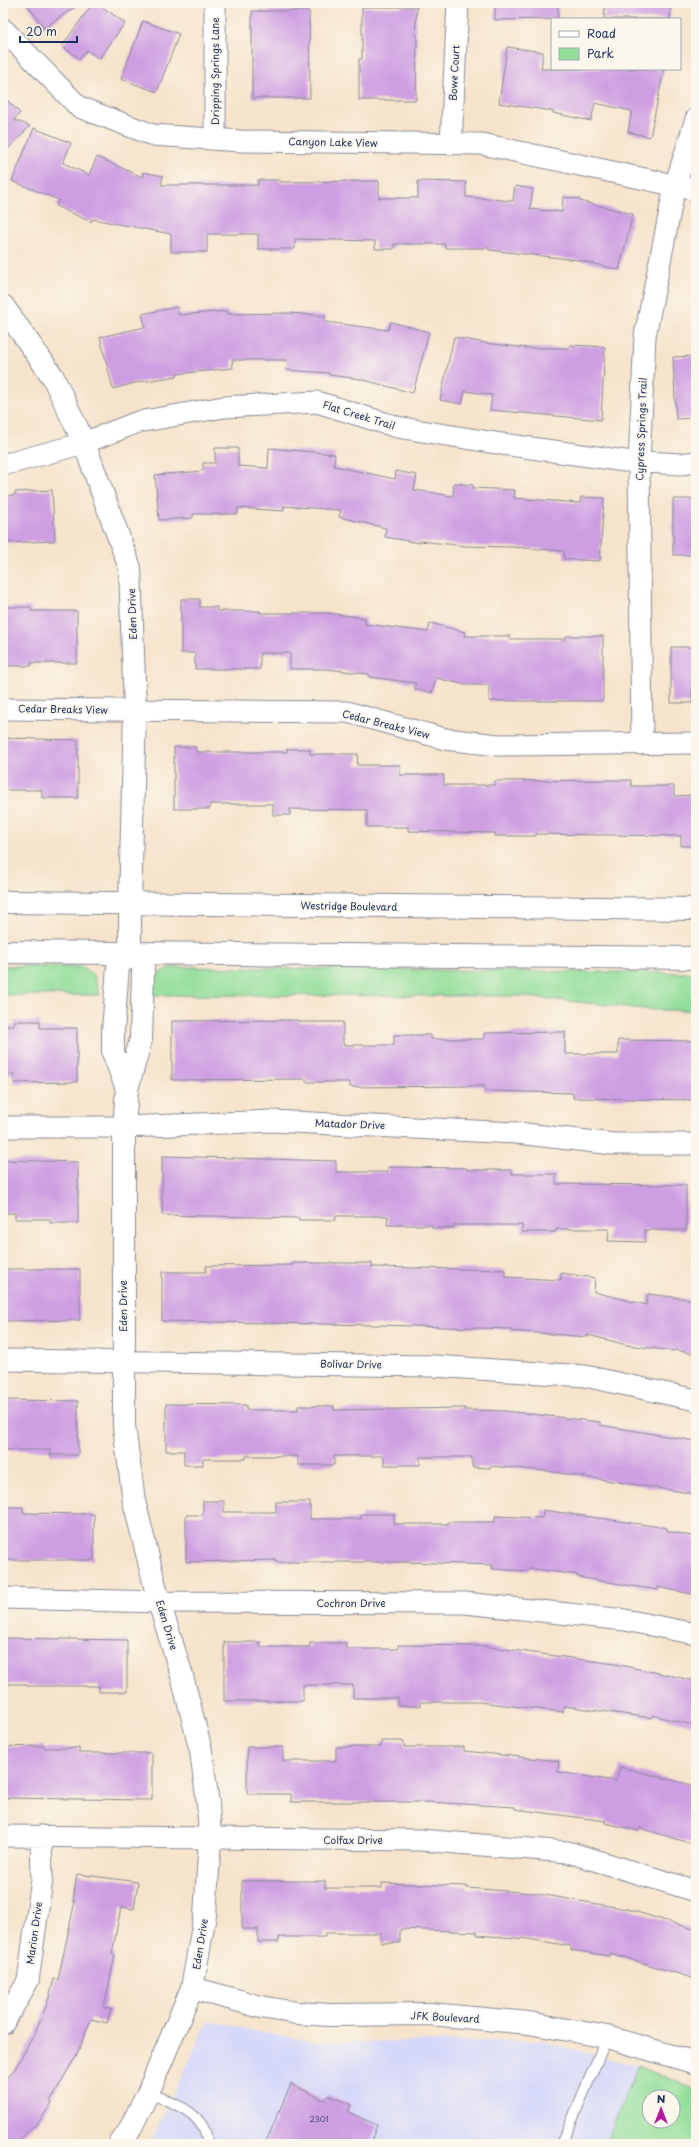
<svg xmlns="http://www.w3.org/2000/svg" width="699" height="2147" font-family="'Playpen Sans',sans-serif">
<rect width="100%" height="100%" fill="#fbf7ec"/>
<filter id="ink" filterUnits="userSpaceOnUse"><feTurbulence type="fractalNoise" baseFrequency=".025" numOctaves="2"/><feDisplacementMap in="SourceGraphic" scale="8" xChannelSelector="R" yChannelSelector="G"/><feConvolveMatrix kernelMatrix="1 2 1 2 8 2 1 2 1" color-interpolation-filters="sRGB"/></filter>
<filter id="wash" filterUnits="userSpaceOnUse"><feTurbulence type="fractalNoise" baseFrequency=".012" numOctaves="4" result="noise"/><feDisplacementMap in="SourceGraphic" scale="16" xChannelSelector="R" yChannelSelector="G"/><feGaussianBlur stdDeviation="0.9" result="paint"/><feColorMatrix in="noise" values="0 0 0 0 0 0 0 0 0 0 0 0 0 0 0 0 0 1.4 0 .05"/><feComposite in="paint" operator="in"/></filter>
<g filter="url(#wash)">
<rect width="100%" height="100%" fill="#f6e3cb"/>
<path fill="#d6d8f9" d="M 208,2021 L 315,2042 L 541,2041 L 638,2066 L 605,2144 L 150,2144 Z"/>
<path fill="#93de9a" stroke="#57867c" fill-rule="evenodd" d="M 3,966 L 81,967 L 94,975 L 100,995 L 3,995 Z
M 174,967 L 696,973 L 696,1010 L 656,1010 L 519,996 L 150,995 C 153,977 156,972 174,967 Z
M 638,2066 L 696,2090 L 696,2144 L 605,2144 ZM 649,2097 L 673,2097 L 673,2121 L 649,2121 Z"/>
<g id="blocks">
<path fill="#ce9ee2" d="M 26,3 L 81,3 L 44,28 Z
M 93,3 L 97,3 L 125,23 L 99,59 L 87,50 L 80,59 L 62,46 Z
M 495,3 L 558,3 L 558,19 L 495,20 Z
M 605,3 L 671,3 L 670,19 L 604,19 Z
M 362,7 L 417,7 L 415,35 L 417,35 L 416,100 L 359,100 L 359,59 L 362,59 Z
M 252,11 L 309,11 L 310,98 L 252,98 Z
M 143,21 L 179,34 L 157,92 L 121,79 Z
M 507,47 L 543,52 L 541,69 L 664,69 L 650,137 L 628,132 L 632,111 L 595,103 L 591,121 L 553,113 L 553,111 L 499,103 Z
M 3,96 L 20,113 L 14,120 L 30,126 L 3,154 Z
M 34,128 L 71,143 L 63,163 L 89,175 L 97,157 L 142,177 L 143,172 L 163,176 L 161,185 L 258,185 L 258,180 L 280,180 L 280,182 L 379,181 L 379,198 L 418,198 L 418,181 L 466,182 L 466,197 L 513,201 L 515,186 L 533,189 L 530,209 L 562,212 L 563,197 L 580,199 L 580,201 L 633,214 L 619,270 L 578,260 L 489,250 L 489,248 L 445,248 L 445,244 L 394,244 L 394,249 L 375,249 L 375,241 L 295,239 L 295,249 L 258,249 L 258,234 L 207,234 L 207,252 L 171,252 L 171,234 L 92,219 L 91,222 L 56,206 L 59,200 L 12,181 Z
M 177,307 L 179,315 L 228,311 L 228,314 L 290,313 L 325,316 L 325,322 L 388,330 L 391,322 L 429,332 L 413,393 L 360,379 L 329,375 L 329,373 L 286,370 L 287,360 L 232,360 L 233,368 L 177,374 L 177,376 L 135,383 L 113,389 L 100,337 L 145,327 L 142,314 Z
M 454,337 L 485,343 L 527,348 L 569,348 L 570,345 L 605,347 L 601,420 L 490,410 L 492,395 L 465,391 L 462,404 L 440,400 Z
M 696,356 L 696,418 L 676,419 L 673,357 Z
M 215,448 L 238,448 L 238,466 L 268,468 L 269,448 L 335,454 L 334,466 L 395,479 L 396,471 L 417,475 L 414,490 L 453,496 L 454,483 L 473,485 L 473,488 L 515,490 L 514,498 L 580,503 L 581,497 L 604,498 L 600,561 L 564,559 L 564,551 L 512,547 L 466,546 L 420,541 L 420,543 L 385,537 L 386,528 L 339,517 L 341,510 L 284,506 L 284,511 L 238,508 L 238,514 L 193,514 L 193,518 L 159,520 L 155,475 L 203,471 L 203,463 L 215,463 Z
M 52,490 L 55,541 L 3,543 L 3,496 L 15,495 L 15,492 Z
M 673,499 L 695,499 L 696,555 L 673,555 Z
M 181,599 L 200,599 L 200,607 L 217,607 L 217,611 L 260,611 L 260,613 L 328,613 L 365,618 L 365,624 L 428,632 L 430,623 L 465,632 L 464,636 L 510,636 L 510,639 L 566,639 L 566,636 L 603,636 L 603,701 L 489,701 L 489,685 L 466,685 L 436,678 L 432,693 L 414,688 L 416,683 L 369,677 L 369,674 L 327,669 L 290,669 L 290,653 L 260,653 L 260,669 L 195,669 L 195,653 L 181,653 Z
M 3,607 L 31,607 L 31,611 L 77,611 L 77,663 L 31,663 L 31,666 L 3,666 Z
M 671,647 L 696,647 L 696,682 L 692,682 L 692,703 L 671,703 Z
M 3,738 L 78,740 L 78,798 L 42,798 L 42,790 L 3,790 Z
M 174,747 L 196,747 L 196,752 L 287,752 L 287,749 L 310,749 L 310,754 L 358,754 L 357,765 L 400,765 L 400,775 L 444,775 L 444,785 L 495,785 L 495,781 L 631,780 L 631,786 L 674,786 L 674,796 L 696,795 L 696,846 L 681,846 L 681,836 L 536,834 L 536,836 L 495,836 L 495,833 L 408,831 L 408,827 L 367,827 L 367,810 L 290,809 L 290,815 L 273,815 L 273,804 L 210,804 L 210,809 L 174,809 Z
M 299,1020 L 299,1022 L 343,1022 L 343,1045 L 394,1045 L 394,1035 L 431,1035 L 431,1039 L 484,1039 L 484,1033 L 565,1032 L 565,1054 L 618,1054 L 618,1040 L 696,1041 L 696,1100 L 573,1098 L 573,1093 L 484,1091 L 484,1086 L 350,1087 L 350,1082 L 306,1082 L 306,1079 L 172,1080 L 172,1021 Z
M 14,1021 L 40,1021 L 40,1028 L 77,1028 L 77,1082 L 14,1083 L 14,1074 L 3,1074 L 3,1026 L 14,1026 Z
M 162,1156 L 336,1161 L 336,1172 L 388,1172 L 388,1167 L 467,1168 L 467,1170 L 512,1170 L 512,1174 L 556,1174 L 556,1184 L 686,1185 L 686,1230 L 645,1230 L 645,1242 L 608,1241 L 609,1229 L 556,1229 L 556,1232 L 522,1232 L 522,1225 L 454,1225 L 454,1228 L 432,1228 L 432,1225 L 387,1225 L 388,1216 L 336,1216 L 336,1220 L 299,1220 L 299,1218 L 162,1215 Z
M 3,1160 L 78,1162 L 78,1223 L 50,1223 L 50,1219 L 15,1219 L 15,1213 L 3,1213 Z
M 293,1263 L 372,1263 L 372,1267 L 505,1270 L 505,1277 L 561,1280 L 561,1273 L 595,1278 L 594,1292 L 646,1305 L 648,1294 L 696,1300 L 696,1354 L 675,1350 L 674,1351 L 627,1345 L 588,1335 L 588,1337 L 510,1331 L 511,1329 L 379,1325 L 162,1321 L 162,1272 L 206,1272 L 206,1266 L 293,1265 Z
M 3,1269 L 80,1269 L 80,1320 L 3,1321 Z
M 3,1400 L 78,1401 L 78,1455 L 50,1455 L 50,1450 L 3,1450 Z
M 166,1404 L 246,1405 L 246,1410 L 298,1410 L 298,1406 L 334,1406 L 334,1410 L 465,1408 L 465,1410 L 505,1411 L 600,1422 L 600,1425 L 696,1441 L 696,1494 L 547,1471 L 490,1466 L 490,1468 L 472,1467 L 472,1457 L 420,1457 L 420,1465 L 384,1465 L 384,1456 L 334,1456 L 334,1465 L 298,1465 L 298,1456 L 246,1456 L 246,1459 L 203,1459 L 203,1465 L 184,1465 L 184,1451 L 166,1451 Z
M 203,1501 L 224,1501 L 224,1512 L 276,1512 L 276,1502 L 310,1502 L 310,1519 L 361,1519 L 361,1514 L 394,1514 L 394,1524 L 448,1524 L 448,1522 L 495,1522 L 495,1516 L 542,1518 L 543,1510 L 667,1528 L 667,1531 L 696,1537 L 696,1595 L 658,1587 L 658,1590 L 577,1577 L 578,1575 L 529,1568 L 529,1571 L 492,1569 L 493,1565 L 404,1562 L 276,1562 L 276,1560 L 186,1562 L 186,1515 L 203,1515 Z
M 3,1507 L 23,1507 L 23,1513 L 94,1514 L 94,1560 L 3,1560 Z
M 3,1638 L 127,1640 L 127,1692 L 99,1692 L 99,1686 L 26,1686 L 26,1684 L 3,1684 Z
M 224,1642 L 260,1642 L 260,1647 L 310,1647 L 310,1643 L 346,1643 L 346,1649 L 398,1649 L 398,1645 L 483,1646 L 615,1664 L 696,1681 L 696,1726 L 652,1715 L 652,1718 L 564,1706 L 563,1712 L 479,1702 L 420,1702 L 420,1706 L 398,1706 L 398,1698 L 353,1698 L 353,1685 L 303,1685 L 303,1701 L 224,1701 Z
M 381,1741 L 404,1741 L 404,1747 L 464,1747 L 464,1751 L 559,1761 L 558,1772 L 616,1781 L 620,1767 L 696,1786 L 696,1845 L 640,1828 L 639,1831 L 605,1823 L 606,1821 L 515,1809 L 515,1807 L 428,1802 L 291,1802 L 291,1794 L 247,1794 L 247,1747 L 283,1747 L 283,1761 L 336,1761 L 336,1747 L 381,1747 Z
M 44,1746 L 44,1748 L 79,1748 L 79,1753 L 152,1753 L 152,1800 L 3,1798 L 3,1747 Z
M 77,1874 L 138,1882 L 134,1909 L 121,1907 L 112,1954 L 115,1955 L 104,2008 L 111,2009 L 107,2023 L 91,2019 L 76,2056 L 50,2101 L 52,2103 L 36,2126 L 34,2125 L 15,2144 L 3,2144 L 3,2084 L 16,2067 L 35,2033 L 47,2004 L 54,1979 L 58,1980 L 75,1901 L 73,1901 Z
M 242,1881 L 325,1881 L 325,1888 L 382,1888 L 382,1883 L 467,1886 L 467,1888 L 533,1893 L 627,1909 L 696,1930 L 696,1979 L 610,1953 L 609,1956 L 571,1950 L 571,1946 L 528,1939 L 477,1935 L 477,1932 L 400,1929 L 400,1943 L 381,1943 L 381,1933 L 325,1933 L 325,1937 L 279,1937 L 279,1942 L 258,1942 L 258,1929 L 242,1929 Z
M 291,2084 L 324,2100 L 328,2095 L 351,2104 L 348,2112 L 377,2125 L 370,2144 L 265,2144 Z"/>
</g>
</g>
<g filter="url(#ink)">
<use href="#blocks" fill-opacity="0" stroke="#888994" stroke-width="1"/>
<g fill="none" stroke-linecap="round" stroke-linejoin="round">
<defs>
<path id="service" d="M 148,2093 C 172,2102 207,2113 207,2144
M 562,2144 L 607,2037"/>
<path id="minor" d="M 3,29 L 79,107 L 153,135 L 241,141 L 482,144 L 696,190
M 215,139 L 215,3
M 451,144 L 458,3
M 3,463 L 11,463 L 84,443 L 138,422 L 224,407 L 317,402 L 397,427 L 502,444 L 625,461 L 681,464 L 696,462
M 3,709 L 347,712 L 445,739 L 498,745 L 696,743
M 642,744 L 639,462 L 645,336 L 675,186 L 696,119
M 3,1127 L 124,1127 L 272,1121 L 517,1133 L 613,1144 L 696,1144
M 3,1360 L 434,1366 L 585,1376 L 696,1400
M 3,1598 L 159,1602 L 465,1603 L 625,1620 L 696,1634
M 3,1836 L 420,1840 L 568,1852 L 696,1891
M 3,2024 L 28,1981 L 42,1879 L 41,1836"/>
<path id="tertiary" d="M 3,306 L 53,377 L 84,443 L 130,568 L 135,710 L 130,904 L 130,954 L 118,966 L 113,1031 L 113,1052 L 127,1089
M 192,1988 L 261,2007 L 297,2013 L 330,2015 L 430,2014 L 529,2023 L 607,2037 L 696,2063
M 120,2144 L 129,2131 L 148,2093 L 192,1988 L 205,1915 L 210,1839 L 208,1804 L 201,1751 L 182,1676 L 159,1602 L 134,1501 L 124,1426 L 124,1127 L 127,1089 L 141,1039 L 143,973 L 143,964 L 130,954"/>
<path id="secondary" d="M 3,902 L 696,909
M 3,952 L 696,958"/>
</defs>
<use href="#service" stroke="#888994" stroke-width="12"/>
<use href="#minor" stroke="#888994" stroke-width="23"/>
<use href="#tertiary" stroke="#888994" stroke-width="24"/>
<use href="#secondary" stroke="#888994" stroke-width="24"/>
<use href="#service" stroke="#fff" stroke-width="10"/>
<use href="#minor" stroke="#fff" stroke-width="21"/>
<use href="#tertiary" stroke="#fff" stroke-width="22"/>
<use href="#secondary" stroke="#fff" stroke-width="22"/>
</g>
</g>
<g text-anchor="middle" stroke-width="4" stroke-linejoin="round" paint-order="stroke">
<g font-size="8" fill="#484b7f">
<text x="319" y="2122">2301</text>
</g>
<g font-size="10" fill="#1b2f5e" stroke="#fbf7ec">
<text transform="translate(215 71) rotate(-90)" y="4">Dripping Springs Lane</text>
<text transform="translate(454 73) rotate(-87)" y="4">Bowe Court</text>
<text transform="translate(333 142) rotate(1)" y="4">Canyon Lake View</text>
<text transform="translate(359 415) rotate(17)" y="4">Flat Creek Trail</text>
<text transform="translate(641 429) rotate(-88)" y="4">Cypress Springs Trail</text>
<text transform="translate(132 614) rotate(-92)" y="4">Eden Drive</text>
<text transform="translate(63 709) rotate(1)" y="4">Cedar Breaks View</text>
<text transform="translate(386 724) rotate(14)" y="4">Cedar Breaks View</text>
<text transform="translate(349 906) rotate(1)" y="4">Westridge Boulevard</text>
<text transform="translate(350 1124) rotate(2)" y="4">Matador Drive</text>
<text transform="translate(123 1306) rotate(-90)" y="4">Eden Drive</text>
<text transform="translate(351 1364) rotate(1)" y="4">Bolivar Drive</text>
<text x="351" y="1607">Cochron Drive</text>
<text transform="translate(167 1625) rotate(73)" y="4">Eden Drive</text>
<text x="353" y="1844">Colfax Drive</text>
<text transform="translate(34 1933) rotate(-82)" y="4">Marion Drive</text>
<text transform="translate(200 1944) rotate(-81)" y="4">Eden Drive</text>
<text transform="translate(445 2017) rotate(3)" y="4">JFK Boulevard</text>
</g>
</g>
<rect width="699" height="2147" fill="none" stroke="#fbf7ec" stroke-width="16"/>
<rect x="551" y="18" width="130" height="52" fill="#fbf7ec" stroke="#a1a7b3"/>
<rect x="559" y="31" width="20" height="6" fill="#ffffff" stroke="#a1a7b3"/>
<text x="587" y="38" font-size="12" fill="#1b2f5e">Road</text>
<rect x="559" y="48" width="20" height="12" fill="#93de9a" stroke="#a1a7b3"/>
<text x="587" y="58" font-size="12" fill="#1b2f5e">Park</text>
<g transform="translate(661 2109)"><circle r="19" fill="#fbf7ec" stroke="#a1a7b3"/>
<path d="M0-3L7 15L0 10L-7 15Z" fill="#b5179e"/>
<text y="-6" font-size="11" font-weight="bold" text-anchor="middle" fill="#1b2f5e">N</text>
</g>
<path d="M20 36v6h57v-6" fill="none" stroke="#1b2f5e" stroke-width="2"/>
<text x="26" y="36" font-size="12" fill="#1b2f5e" stroke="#fbf7ec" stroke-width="3" paint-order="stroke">20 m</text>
</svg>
